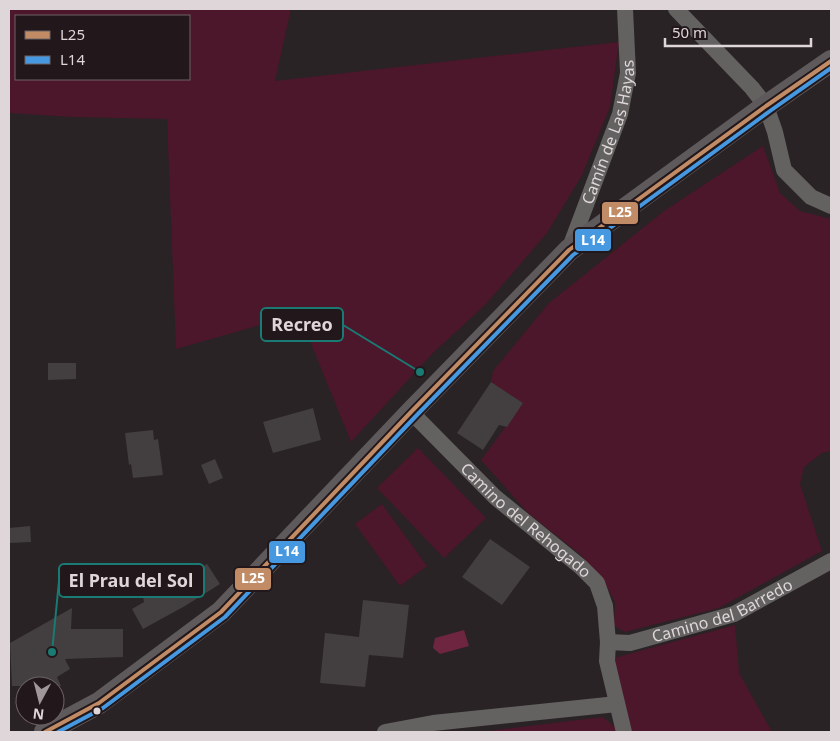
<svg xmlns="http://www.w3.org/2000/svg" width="840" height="741" font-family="'Noto Sans',sans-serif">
<rect width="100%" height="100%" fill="#292325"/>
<path fill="#4c162b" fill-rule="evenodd" d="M 9,9 L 291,9 L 275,81 L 619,42 L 610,107 L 582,175 L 547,233 L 486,304 L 432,354 L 351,442 L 299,314 L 176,349 L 167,119 L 72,117 L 9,113 ZM 16,16 L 189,16 L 189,79 L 16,79 Z
M 763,146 L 780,193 L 800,211 L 831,219 L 831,451 L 822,453 L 804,467 L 800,484 L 822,551 L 719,608 L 625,632 L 614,626 L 615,602 L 605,583 L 581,555 L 528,513 L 481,460 L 523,403 L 491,383 L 493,371 L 549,303 L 664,211 Z
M 418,448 L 486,518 L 444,558 L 377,488 Z
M 382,504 L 427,566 L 400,586 L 355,524 Z
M 735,625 L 739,673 L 772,732 L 630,732 L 614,658 Z
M 603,717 L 616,728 L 617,732 L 480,732 Z"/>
<path fill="#6d2540" d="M 464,630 L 469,646 L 440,654 L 433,648 L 435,638 Z"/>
<path fill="#433e3f" d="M 48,363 L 76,363 L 76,379 L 48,380 Z
M 491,382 L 523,403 L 507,427 L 499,425 L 483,450 L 457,433 Z
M 313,408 L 321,440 L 273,453 L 263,422 Z
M 153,430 L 154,440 L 158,439 L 163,475 L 133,478 L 131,464 L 129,465 L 125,433 Z
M 215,459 L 223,478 L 209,484 L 201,465 Z
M 30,526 L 31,542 L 9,543 L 9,528 Z
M 490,539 L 530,567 L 502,605 L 462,577 Z
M 207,564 L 220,584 L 185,606 L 143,629 L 132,609 L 144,602 L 141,586 L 173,566 L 181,580 Z
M 363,600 L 409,605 L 403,658 L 369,655 L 365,687 L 320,683 L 325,633 L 359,637 Z
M 72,608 L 71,629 L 123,629 L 123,657 L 65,659 L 70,669 L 57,677 L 61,686 L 12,686 L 10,643 Z"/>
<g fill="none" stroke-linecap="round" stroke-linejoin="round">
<g stroke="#646161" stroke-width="16">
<path d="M 676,9 L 752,88 L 766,106 L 775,132 L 784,170 L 811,197 L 831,206"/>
<path id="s1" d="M 569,250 L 620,114 L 628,73 L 625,9"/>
<path id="s2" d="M 411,412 L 495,497 L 581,567 L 597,583 L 605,606 L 608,642 L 607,661 L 624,732"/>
<path id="s3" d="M 608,642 L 630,643 L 734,614 L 831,561"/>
<path d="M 385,732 L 433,723 L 617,704"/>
</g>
<path stroke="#5e5a5b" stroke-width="22" d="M 45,732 L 99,703 L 221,612 L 411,412 L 569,250 L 766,106 L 831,61"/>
<defs>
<path id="bus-1" d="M 45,732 L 99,703 L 221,612 L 411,412 L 569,250 L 766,106 L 831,61"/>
<path id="bus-2" d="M 58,732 L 103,708 L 225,617 L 416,416 L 573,255 L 770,111 L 831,68"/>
</defs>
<use href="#bus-1" stroke="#22171a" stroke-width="8"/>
<use href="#bus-2" stroke="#22171a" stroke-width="8"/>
<use href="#bus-1" stroke="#c18c65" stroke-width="4"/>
<use href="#bus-2" stroke="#4699e1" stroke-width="4"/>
</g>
<circle fill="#ded6d8" stroke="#22171a" stroke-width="2" cx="97" cy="711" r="4.5"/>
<g text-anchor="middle" stroke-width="5" stroke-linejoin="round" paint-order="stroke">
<g font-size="16" fill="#ded6d8" stroke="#22171a">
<text dy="6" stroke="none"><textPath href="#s1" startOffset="125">Camín de Las Hayas</textPath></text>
<text dy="6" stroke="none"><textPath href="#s2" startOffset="158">Camino del Rehogado</textPath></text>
<text dy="6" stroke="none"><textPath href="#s3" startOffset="120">Camino del Barredo</textPath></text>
</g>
</g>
<path fill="none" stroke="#197b73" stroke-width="2" d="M420 372L343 325M52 652L59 581"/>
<g fill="#197b73" stroke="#22171a" stroke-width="2">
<circle cx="420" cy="372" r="5"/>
<circle cx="52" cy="652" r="5"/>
</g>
<g fill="#22171a" stroke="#197b73" stroke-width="2">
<rect x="261" y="308" width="82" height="33" rx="5"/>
<rect x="59" y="564" width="145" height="33" rx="5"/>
</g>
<g font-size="18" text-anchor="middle" font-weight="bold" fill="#ded6d8">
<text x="302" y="331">Recreo</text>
<text x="131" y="587">El Prau del Sol</text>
</g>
<g stroke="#22171a" stroke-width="2">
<rect x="601" y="201" width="38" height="24" rx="5" fill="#c18c65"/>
<rect x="574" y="228" width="38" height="24" rx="5" fill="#4699e1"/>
<rect x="268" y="540" width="38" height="24" rx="5" fill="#4699e1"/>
<rect x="234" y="567" width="38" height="24" rx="5" fill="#c18c65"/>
</g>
<g font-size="14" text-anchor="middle" font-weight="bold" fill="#fff">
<text x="620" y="217">L25</text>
<text x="593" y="245">L14</text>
<text x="287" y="556">L14</text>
<text x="253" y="583">L25</text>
</g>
<rect width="840" height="741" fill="none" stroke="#ded6d8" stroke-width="20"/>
<rect x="15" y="15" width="175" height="65" fill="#22171a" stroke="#6d6366"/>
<rect x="25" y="31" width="25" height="8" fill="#c18c65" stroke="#6d6366"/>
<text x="60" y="40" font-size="15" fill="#ded6d8">L25</text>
<rect x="25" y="56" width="25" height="8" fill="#4699e1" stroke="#6d6366"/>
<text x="60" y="65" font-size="15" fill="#ded6d8">L14</text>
<g transform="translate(40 701) rotate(187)"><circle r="24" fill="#22171a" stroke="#6d6366"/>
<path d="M0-4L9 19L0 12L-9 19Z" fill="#9f9799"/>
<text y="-8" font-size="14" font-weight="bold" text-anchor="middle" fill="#ded6d8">N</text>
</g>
<path d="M665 38v8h146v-8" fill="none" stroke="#ded6d8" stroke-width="2.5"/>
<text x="672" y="38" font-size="15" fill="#ded6d8" stroke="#22171a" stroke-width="4" paint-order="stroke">50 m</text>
</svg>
